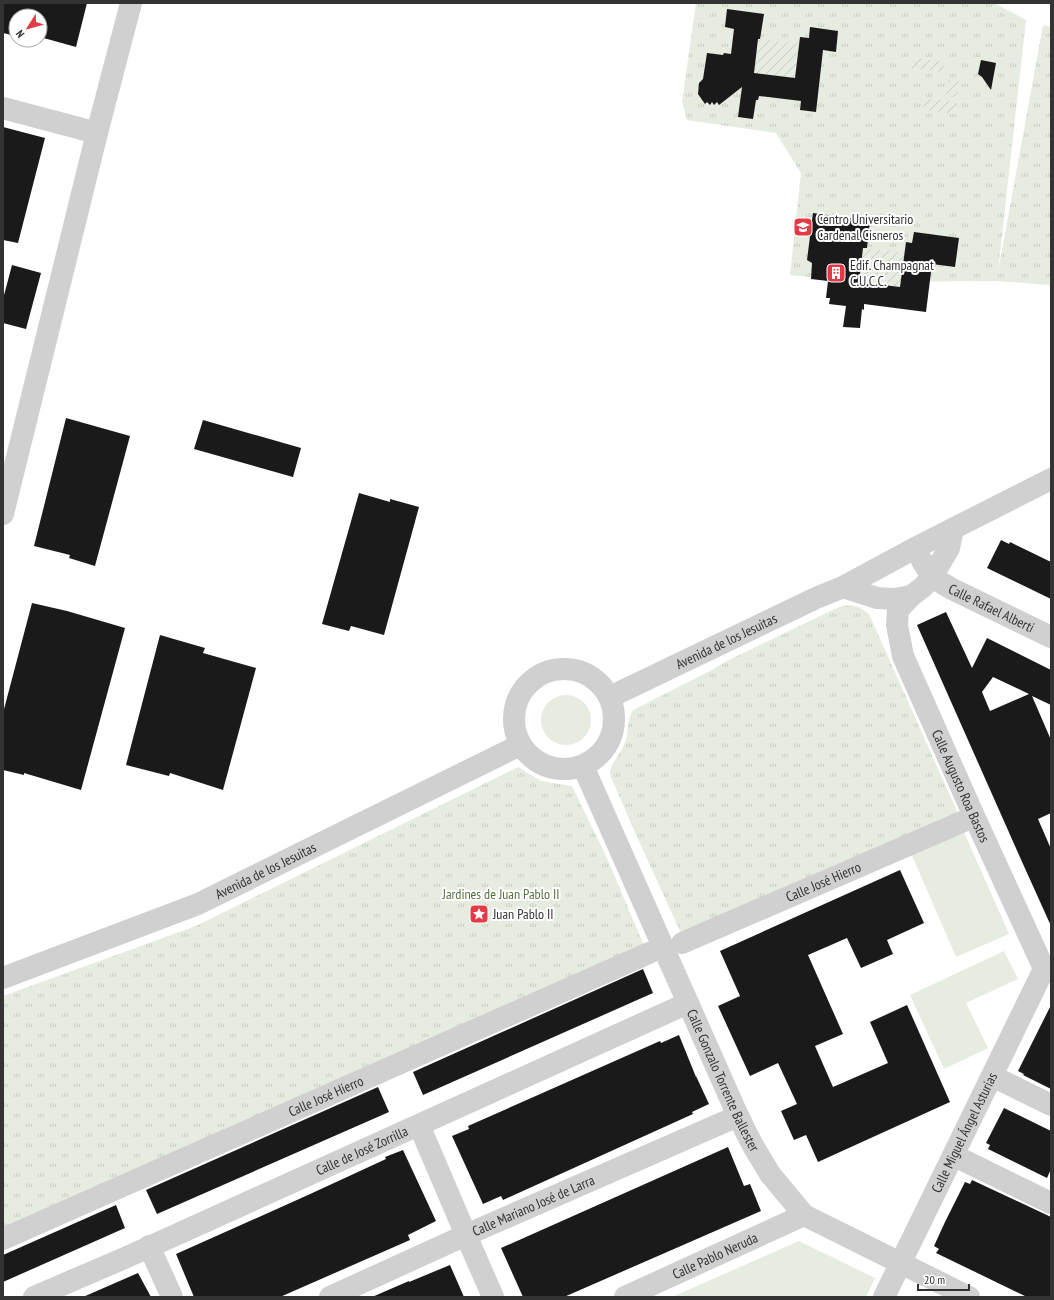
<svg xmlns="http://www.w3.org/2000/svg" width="1054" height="1300" font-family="'PT Sans Narrow',sans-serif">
<defs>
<pattern id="park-tufts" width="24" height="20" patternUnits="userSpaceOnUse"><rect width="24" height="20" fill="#e6ecdf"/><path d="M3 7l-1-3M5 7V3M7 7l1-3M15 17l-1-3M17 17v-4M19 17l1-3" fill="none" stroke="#c6cbc0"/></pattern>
<pattern id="garden-furrows" width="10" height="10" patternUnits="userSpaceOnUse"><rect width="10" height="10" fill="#e6ecdf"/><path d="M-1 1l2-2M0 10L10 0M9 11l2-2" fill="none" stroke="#c6cbc0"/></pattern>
</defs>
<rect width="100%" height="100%" fill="#fff"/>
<path fill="#e6ecdf" d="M541 720a25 25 0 1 1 50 0a25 25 0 1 1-50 0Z
M 963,830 L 1009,934 L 956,957 L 911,853 Z
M 1004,951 L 1018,979 L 966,1003 L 988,1048 L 944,1069 L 910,995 Z
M 799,1241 L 875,1278 L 866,1297 L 672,1297 Z"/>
<path fill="url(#park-tufts)" d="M 696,3 L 994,3 L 1026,20 L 998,272 L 1043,25 L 1051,27 L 1051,285 L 996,281 L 859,282 L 790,275 L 801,173 L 776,133 L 687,120 L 682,102 Z
M 849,605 L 859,607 L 869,614 L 960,818 L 684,940 L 633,828 L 611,777 C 610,775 610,773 610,771 C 611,764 623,750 626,740 C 629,730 627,718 633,710 L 708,672 L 731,659 L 839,607 Z
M 518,767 L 541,781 L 572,786 L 606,856 L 645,948 L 3,1229 L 3,996 L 196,926 Z"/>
<path fill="url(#garden-furrows)" d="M 758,39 L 799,44 L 795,78 L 754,73 Z
M 912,58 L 944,62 L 943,72 L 911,68 Z
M 948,80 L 959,81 L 957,97 L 946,96 Z
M 924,98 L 957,102 L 956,111 L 953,114 L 923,110 Z
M 863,248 L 905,253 L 900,287 L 859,282 Z"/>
<path fill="#1a1a1a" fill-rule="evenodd" d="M 3,3 L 87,3 L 76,47 L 40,37 L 40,16 L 16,16 L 16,36 L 3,33 Z
M 727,9 L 764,14 L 760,39 L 758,39 L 754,73 L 795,78 L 800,37 L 809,38 L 810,27 L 838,31 L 836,52 L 823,50 L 816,112 L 800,110 L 801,101 L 759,96 L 758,100 L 756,100 L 753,119 L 738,117 L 742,87 L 719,105 L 717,102 L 714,105 L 712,102 L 710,105 L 707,102 L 705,104 L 698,94 L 699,83 L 703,79 L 707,53 L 723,55 L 724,53 L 731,54 L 734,29 L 725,27 Z
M 981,60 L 996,63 L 991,90 L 982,77 L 978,74 Z
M 3,127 L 45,138 L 18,243 L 3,240 Z
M 813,213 L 870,221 L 867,248 L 863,248 L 859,282 L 900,287 L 906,242 L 912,243 L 914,232 L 959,238 L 955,267 L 932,264 L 926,312 L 864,304 L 864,310 L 862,309 L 860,328 L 843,327 L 846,306 L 829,304 L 830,298 L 826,298 L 828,281 L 811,279 L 812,263 L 807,260 Z
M 12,265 L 41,273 L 26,329 L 3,323 L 3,299 Z
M 66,418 L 130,436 L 95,566 L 69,558 L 70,555 L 34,546 Z
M 203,420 L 301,448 L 293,477 L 194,449 Z
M 359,493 L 390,502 L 390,499 L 419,507 L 384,635 L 351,626 L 349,631 L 322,624 Z
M 1001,540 L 1009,544 L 1010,542 L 1051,562 L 1051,599 L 987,568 Z
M 32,603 L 67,611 L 125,628 L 81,790 L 24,773 L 24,775 L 3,770 L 3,713 Z
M 946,612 L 972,668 L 987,638 L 1051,670 L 1051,705 L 1032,696 L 1051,740 L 1051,813 L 1038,819 L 1051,849 L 1051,926 L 1023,864 L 917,625 ZM 993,677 L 1029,694 L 990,711 L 982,692 Z
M 160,635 L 205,648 L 203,653 L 256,668 L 223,790 L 170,773 L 169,776 L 126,765 Z
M 900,870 L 924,923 L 887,940 L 893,954 L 861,968 L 847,938 L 808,955 L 843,1034 L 815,1046 L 833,1087 L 888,1063 L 870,1022 L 907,1005 L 950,1102 L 818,1162 L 806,1135 L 794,1140 L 781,1111 L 797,1104 L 778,1063 L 750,1076 L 718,1006 L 740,996 L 720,951 Z
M 643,969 L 653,993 L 423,1095 L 413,1072 Z
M 1051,1005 L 1051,1089 L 1023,1075 L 1024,1074 L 1018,1071 Z
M 679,1035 L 696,1077 L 696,1076 L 709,1104 L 692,1112 L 693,1114 L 503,1200 L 501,1196 L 483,1204 L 452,1136 L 469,1129 L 468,1126 L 660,1041 L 661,1043 Z
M 378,1087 L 389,1112 L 157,1214 L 146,1190 Z
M 1004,1108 L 1051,1131 L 1051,1169 L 1047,1178 L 988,1149 L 990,1145 L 986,1143 Z
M 728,1147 L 744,1186 L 750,1184 L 761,1211 L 564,1297 L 523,1297 L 501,1248 Z
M 403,1150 L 436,1221 L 408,1235 L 410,1240 L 280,1297 L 194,1297 L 176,1254 L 308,1195 L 386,1159 L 385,1157 Z
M 972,1180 L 1051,1217 L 1051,1297 L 1027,1297 L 936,1253 L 939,1249 L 934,1246 L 945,1222 L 965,1182 L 970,1184 Z
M 116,1205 L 125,1228 L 3,1282 L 3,1255 Z
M 450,1265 L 464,1297 L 372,1297 L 409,1281 L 409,1282 Z
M 138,1273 L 151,1297 L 83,1297 Z"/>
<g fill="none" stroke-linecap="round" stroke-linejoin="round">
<g stroke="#d0d0d0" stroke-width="22">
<path d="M 3,108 L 97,133"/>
<path d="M 3,514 L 97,133 L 131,3"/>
<path id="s1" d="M 922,561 L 932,577 L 952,589 L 1051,637"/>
<path d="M 843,587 L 877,598 L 894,599 L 911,596 L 923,587 L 932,577 L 949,548 L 953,529"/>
<path id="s2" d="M 911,596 L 898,610 L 897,625 L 903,656 L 974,816 L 1040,960 L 1044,969 L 1051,972"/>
<circle cx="564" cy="719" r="50"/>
<path id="s3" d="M 610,697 L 816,598 L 843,587 L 917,547 L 1051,479"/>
<path id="s4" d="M 583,766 L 738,1116 L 752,1144 L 770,1174 L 804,1215 L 969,1297"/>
<path id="s5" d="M 682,943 L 964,821"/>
<path id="s6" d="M 3,978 L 198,904 L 520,745"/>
<path d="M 992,1076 L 1051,1105"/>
<path d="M 419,1125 L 466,1235 L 493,1297"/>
<path d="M 953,1156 L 965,1161 L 1051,1203"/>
<path id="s7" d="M 3,1239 L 649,953"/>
<path d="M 149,1246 L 172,1297"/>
<path id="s8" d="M 34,1297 L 127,1257 L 688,1003"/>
<path id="s9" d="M 330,1297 L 466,1235 L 738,1116"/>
<path id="s10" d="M 625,1297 L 804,1215"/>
<path id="s11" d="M 884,1297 L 1044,969"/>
</g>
</g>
<defs>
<symbol id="school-square" viewBox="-11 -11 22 22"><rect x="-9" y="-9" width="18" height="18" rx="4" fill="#e63946" stroke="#fff"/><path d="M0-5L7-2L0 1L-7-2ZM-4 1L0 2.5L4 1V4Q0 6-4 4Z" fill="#fff"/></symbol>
<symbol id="building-square" viewBox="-11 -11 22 22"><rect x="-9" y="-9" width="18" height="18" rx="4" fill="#e63946" stroke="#fff"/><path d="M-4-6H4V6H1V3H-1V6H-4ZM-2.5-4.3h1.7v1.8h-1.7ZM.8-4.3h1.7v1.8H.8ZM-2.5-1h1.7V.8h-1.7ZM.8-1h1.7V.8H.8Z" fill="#fff"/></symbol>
<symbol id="sight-square" viewBox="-11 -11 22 22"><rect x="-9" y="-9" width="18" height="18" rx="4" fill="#e63946" stroke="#fff"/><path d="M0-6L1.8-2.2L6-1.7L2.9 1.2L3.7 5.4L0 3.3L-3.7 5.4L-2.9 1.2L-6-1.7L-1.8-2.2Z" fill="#fff"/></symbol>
</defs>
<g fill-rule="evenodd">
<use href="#school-square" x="792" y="216" width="22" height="22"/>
<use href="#building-square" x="825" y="262" width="22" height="22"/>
<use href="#sight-square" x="468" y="903" width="22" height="22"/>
</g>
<g text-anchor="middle" stroke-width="4" stroke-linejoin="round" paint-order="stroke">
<g font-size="14" fill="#333" stroke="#fff" text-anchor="start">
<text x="817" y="224">Centro Universitario<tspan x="817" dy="16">Cardenal Cisneros</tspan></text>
<text x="850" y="270">Edif. Champagnat<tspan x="850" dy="16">C.U.C.C.</tspan></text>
<text x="493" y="919">Juan Pablo II</text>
</g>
<g font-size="14" fill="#333" stroke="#fff">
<text dy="5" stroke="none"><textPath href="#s1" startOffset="86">Calle Rafael Alberti</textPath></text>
<text dy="5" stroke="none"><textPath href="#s3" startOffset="129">Avenida de los Jesuitas</textPath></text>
<text dy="5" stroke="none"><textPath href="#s2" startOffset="208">Calle Augusto Roa Bastos</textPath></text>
<text dy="5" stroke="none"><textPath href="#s6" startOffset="284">Avenida de los Jesuitas</textPath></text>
<text dy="5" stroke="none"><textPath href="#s5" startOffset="154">Calle José Hierro</textPath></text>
<text dy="5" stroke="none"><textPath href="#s4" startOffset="344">Calle Gonzalo Torrente Ballester</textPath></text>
<text dy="5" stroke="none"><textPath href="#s7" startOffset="353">Calle José Hierro</textPath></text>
<text dy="5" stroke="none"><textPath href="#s11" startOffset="183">Calle Miguel Ángel Asturias</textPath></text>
<text dy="5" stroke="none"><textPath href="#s8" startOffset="359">Calle de José Zorrilla</textPath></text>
<text dy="5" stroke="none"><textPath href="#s9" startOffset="223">Calle Mariano José de Larra</textPath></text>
<text dy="5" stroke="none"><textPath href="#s10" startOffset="99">Calle Pablo Neruda</textPath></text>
</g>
<g font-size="14" fill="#56703f" stroke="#fff">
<text x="501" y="899">Jardines de Juan Pablo II</text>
</g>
</g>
<rect width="1054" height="1300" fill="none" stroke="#333333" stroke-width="8"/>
<g transform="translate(28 28) rotate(233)"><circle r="19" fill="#ffffff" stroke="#adadad"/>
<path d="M0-3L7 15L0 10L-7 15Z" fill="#e63946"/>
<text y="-6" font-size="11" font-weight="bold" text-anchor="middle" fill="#333333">N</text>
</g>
<path d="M918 1284v6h51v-6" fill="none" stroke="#333333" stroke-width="2"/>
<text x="924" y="1284" font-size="12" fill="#333333" stroke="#ffffff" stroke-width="3" paint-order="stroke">20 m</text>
</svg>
